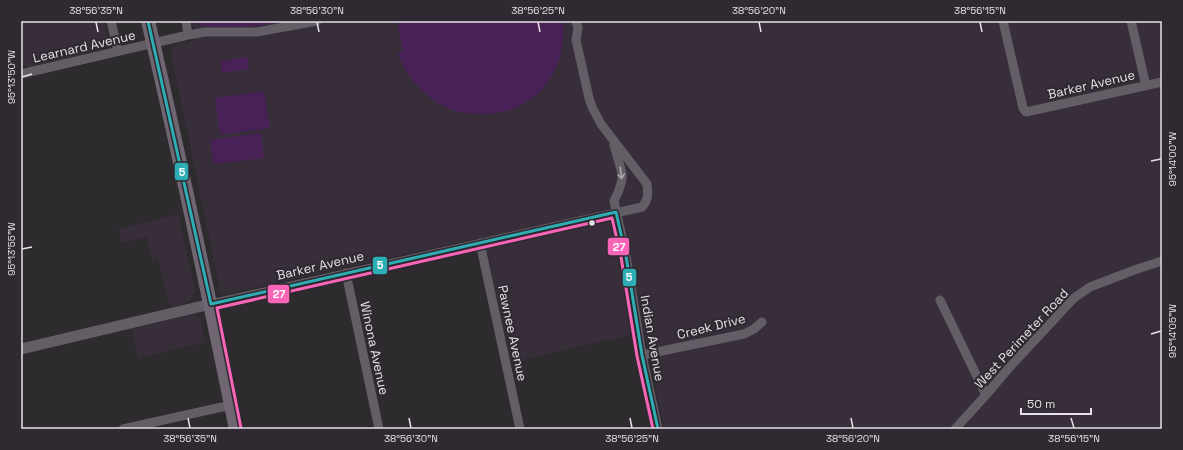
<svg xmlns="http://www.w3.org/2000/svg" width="1183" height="450" font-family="'Space Grotesk',sans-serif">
<rect width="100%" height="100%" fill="#2e2b2f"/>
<path fill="#372e3a" d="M 21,21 L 105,21 L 110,43 L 104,49 L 31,68 L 27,67 L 21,64 Z
M 192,21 L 1162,21 L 1162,429 L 664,429 L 644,332 L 511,362 L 484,237 L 221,295 L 180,96 L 171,57 L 173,48 L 176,45 L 196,40 Z
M 178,214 L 195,291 L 191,300 L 186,303 L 170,308 L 158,258 L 152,259 L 147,237 L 122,243 L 119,229 Z
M 192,315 L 200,318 L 205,342 L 138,358 L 132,329 Z"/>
<path fill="#482157" d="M 193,21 L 291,21 C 273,24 204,34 193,21 Z
M 397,21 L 563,21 C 566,61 549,96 511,109 L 511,110 L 483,115 L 482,113 C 446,119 408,86 398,53 L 403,51 Z
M 248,57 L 249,69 L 222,73 L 220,61 Z
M 264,91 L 270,128 L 220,135 L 215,98 Z
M 261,133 L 264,158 L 214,164 L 210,140 Z"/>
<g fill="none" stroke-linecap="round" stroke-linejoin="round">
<path stroke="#635d66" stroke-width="9" d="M 111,21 L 118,51
M 186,21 L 188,35
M 1003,21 L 1023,108 L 1026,112 L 1162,82
M 1131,21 L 1146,86
M 21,74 L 188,35 L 205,32 L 257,32 L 317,21
M 614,145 L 622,173 L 622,180 L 619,190 L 614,201 L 626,256 L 642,355 L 658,429
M 480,243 L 520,429
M 346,273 L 379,429
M 940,300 L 986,395
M 211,304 L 642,207 C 649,199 648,194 647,184 L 601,124 L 592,107 L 589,98 L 576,40 L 578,28 L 576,21
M 642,355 L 744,334 L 754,329 L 762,322
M 123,429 L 231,405
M 955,429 L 986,395 L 1008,369 L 1074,298 L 1090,287 L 1137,269 L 1162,261"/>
<path stroke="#635d66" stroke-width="11" d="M 21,349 L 211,304"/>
<path stroke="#6f6672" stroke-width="14" d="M 148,21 C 180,156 208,293 236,429"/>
<defs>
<path id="bus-1" d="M 148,21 L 211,304 L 616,212 L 626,256 L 642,355 L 658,429"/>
<path id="bus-2" d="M 241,428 L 217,308 L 612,218 L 621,257 L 637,356 L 653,429"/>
</defs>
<use href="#bus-1" stroke="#2f2931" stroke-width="6"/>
<use href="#bus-2" stroke="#2f2931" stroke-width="6"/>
<use href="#bus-1" stroke="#2daeb4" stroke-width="3"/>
<use href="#bus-2" stroke="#fa66b7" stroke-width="3"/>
</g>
<defs><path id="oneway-shaft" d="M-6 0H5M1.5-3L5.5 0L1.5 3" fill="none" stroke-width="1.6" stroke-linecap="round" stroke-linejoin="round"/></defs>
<use stroke="#aaa6ad" href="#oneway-shaft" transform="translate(621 173) rotate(82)"/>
<path fill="none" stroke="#e5e1e7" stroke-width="1.5" d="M 96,22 L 98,32M 317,22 L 319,32M 538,22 L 540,32M 759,22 L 761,32M 980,22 L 982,32M 22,77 L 32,74M 1151,161 L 1161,159M 22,249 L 32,247M 1151,334 L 1161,331M 188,418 L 190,428M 409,418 L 411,428M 630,418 L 632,428M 851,418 L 853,428M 1071,418 L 1074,428"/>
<circle fill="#e5e1e7" stroke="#2f2931" stroke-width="1.5" cx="592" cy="223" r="3.5"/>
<g text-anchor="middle" stroke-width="4" stroke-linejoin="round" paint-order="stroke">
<g font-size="13" fill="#e5e1e7" stroke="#2f2931">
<text transform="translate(84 46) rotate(-13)" y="5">Learnard Avenue</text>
<text transform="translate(1091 84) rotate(-13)" y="5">Barker Avenue</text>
<text transform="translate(320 265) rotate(-13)" y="5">Barker Avenue</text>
<text transform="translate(711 326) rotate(-14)" y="5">Creek Drive</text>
<text transform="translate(513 333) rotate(78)" y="5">Pawnee Avenue</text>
<text transform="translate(653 338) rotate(80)" y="5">Indian Avenue</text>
<text transform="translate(1021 338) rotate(-47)" y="5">West Perimeter Road</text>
<text transform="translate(375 348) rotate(78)" y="5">Winona Avenue</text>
</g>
</g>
<g stroke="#2f2931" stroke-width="1.5">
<rect x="174" y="162" width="15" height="19" rx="4" fill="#2daeb4"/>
<rect x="607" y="237" width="23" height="19" rx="4" fill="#fa66b7"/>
<rect x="372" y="256" width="16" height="19" rx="4" fill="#2daeb4"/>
<rect x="622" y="268" width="15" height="19" rx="4" fill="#2daeb4"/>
<rect x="267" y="284" width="23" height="20" rx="4" fill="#fa66b7"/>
</g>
<g font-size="11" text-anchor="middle" font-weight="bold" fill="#fff">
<text x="182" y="176">5</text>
<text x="619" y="251">27</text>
<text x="380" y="269">5</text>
<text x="629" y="281">5</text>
<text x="279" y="298">27</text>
</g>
<rect width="1183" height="450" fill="none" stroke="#2f2931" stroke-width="44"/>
<path d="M1021 408v6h70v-6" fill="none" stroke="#e5e1e7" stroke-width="2"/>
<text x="1027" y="408" font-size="12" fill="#e5e1e7" stroke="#2f2931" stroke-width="3" paint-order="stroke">50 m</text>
<rect x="22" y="22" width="1139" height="406" fill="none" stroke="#e5e1e7" stroke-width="1.5"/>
<g font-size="10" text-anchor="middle" fill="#e5e1e7">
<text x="96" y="14">38°56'35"N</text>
<text x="317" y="14">38°56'30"N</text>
<text x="538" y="14">38°56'25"N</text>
<text x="759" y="14">38°56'20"N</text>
<text x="980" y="14">38°56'15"N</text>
<text transform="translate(11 77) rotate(-90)" y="4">95°13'50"W</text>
<text transform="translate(1172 159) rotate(-90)" y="4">95°14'00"W</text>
<text transform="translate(11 249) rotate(-90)" y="4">95°13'55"W</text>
<text transform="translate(1172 331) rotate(-90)" y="4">95°14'05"W</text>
<text x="190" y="442">38°56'35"N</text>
<text x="411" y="442">38°56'30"N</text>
<text x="632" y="442">38°56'25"N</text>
<text x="853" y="442">38°56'20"N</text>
<text x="1074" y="442">38°56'15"N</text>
</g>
</svg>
